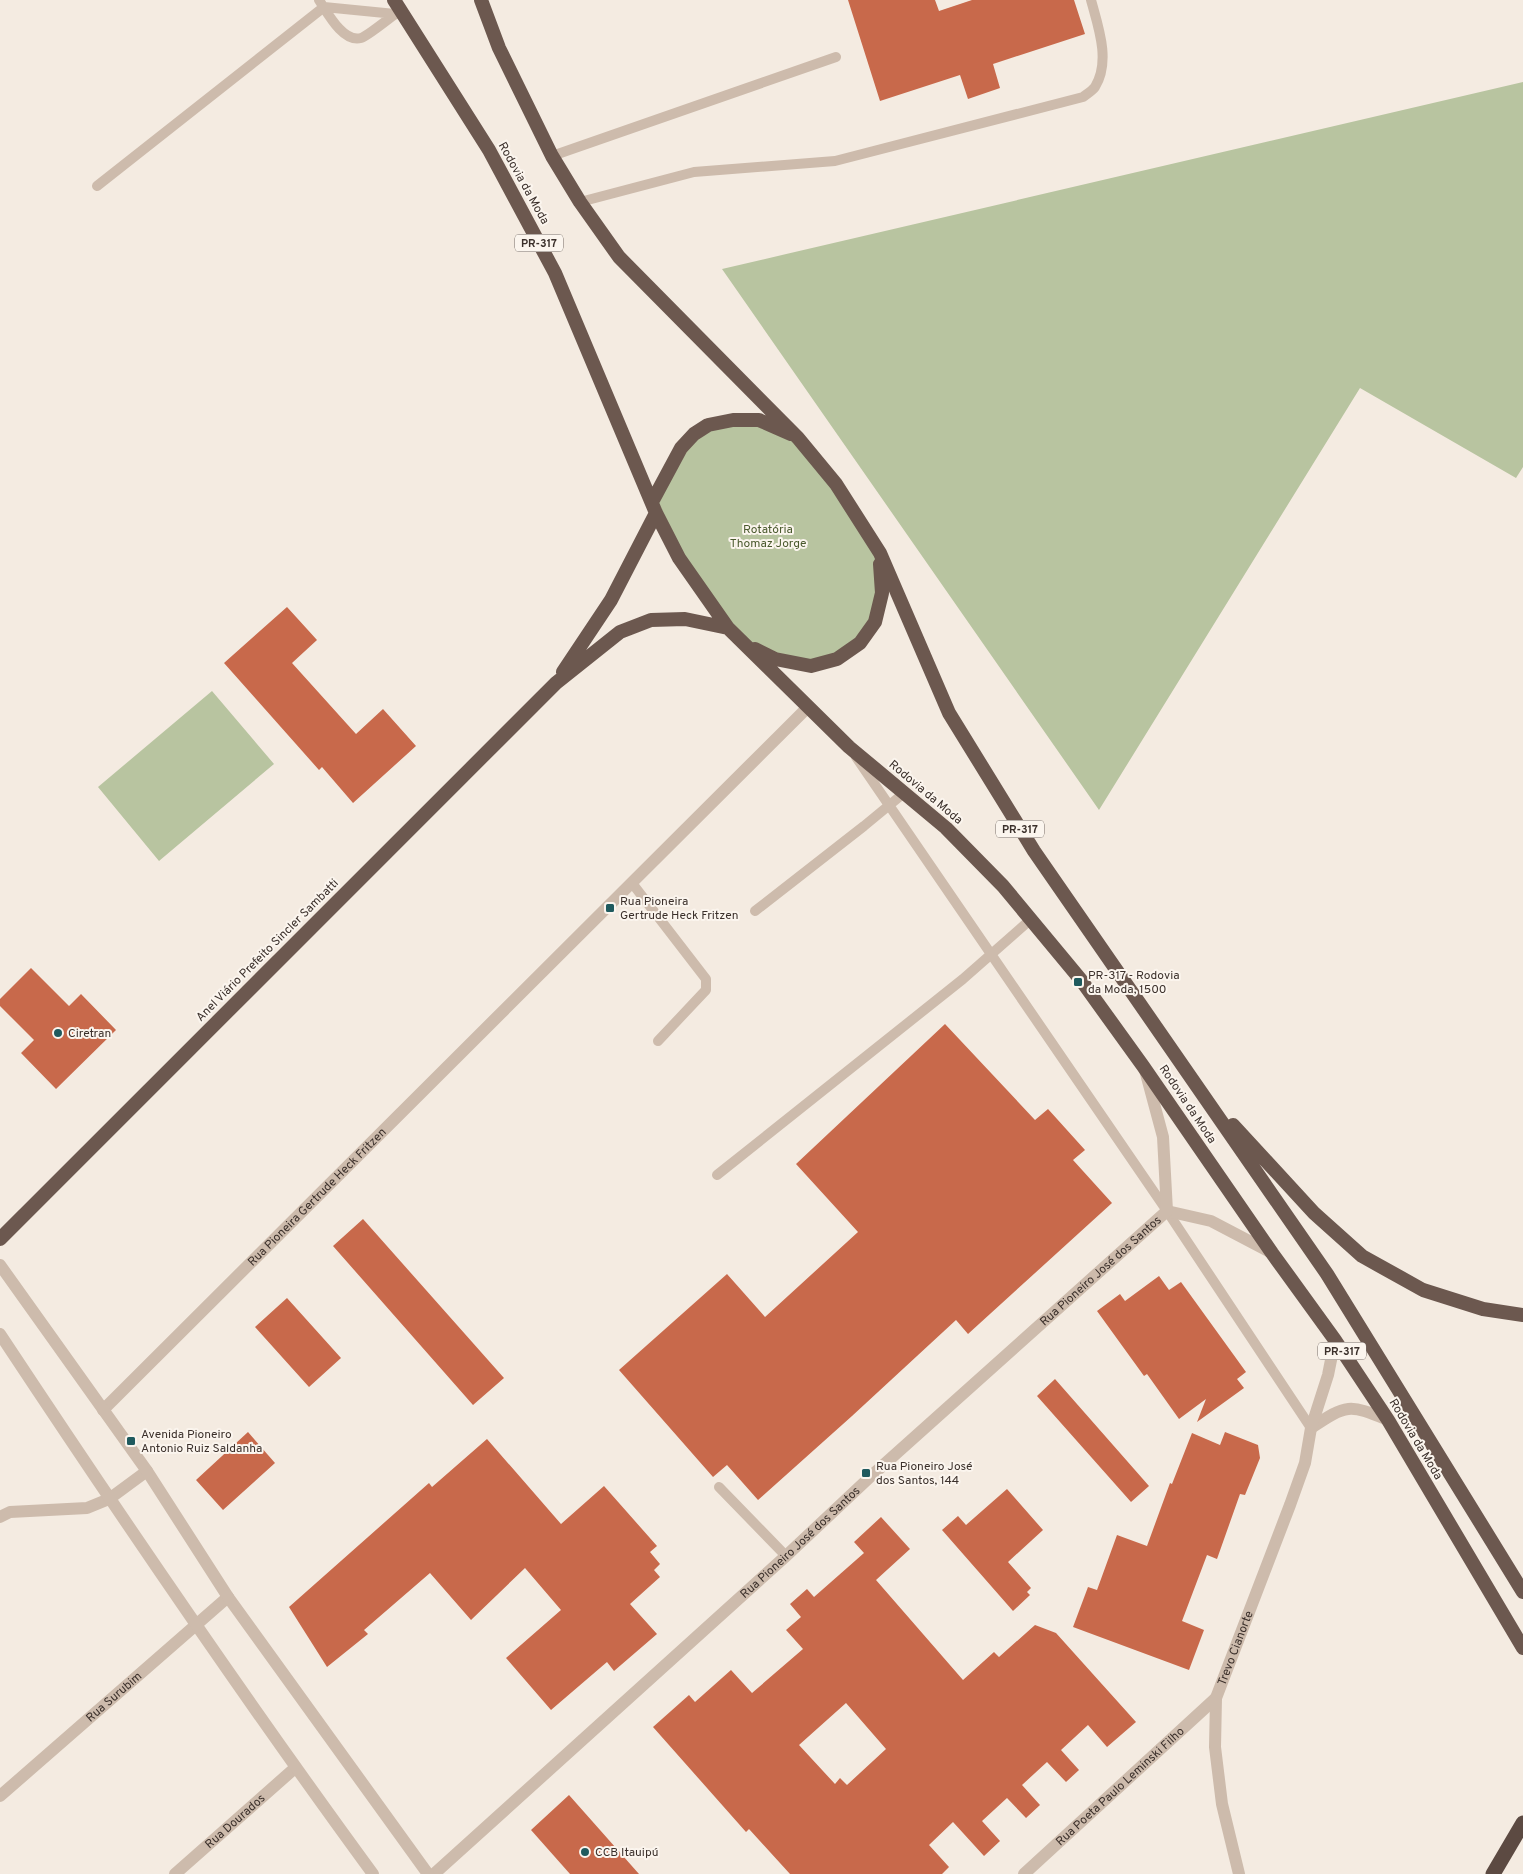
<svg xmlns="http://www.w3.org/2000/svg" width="1523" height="1874" font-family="Overpass,sans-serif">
<rect width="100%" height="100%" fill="#f4ebe1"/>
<path fill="#b8c4a0" d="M 1523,82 L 1523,467 L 1516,478 L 1360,388 L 1099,810 L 722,269 Z
M 733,420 L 798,438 L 880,553 L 882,593 L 860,643 L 811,666 L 745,645 L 656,513 L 672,462 L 694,434 Z
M 212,691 L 274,764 L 159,861 L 98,787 Z"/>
<path fill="#c8694b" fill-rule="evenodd" d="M 848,0 L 935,0 L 939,11 L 972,0 L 1074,0 L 1085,34 L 993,64 L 1000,88 L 968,99 L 960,75 L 880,101 Z
M 287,607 L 317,640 L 292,663 L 356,734 L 383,709 L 416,746 L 353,803 L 322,767 L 319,770 L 224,663 Z
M 31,968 L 69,1006 L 81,994 L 116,1030 L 56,1089 L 21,1053 L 34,1040 L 0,1006 L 0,999 Z
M 945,1024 L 1035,1120 L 1048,1109 L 1085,1150 L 1073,1160 L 1112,1203 L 968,1334 L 956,1320 L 852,1416 L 758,1500 L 727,1465 L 713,1477 L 619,1370 L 727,1274 L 765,1317 L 858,1232 L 796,1164 Z
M 363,1219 L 504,1378 L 473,1405 L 333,1246 Z
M 1159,1276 L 1169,1290 L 1181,1282 L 1246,1372 L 1237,1379 L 1244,1388 L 1197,1422 L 1206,1399 L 1179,1419 L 1147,1374 L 1144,1376 L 1097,1311 L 1120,1294 L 1125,1301 Z
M 287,1298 L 341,1358 L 309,1387 L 255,1327 Z
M 1055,1379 L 1149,1486 L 1131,1502 L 1037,1396 Z
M 248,1432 L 275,1463 L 223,1510 L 196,1480 Z
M 1225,1432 L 1258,1445 L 1260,1458 L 1245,1495 L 1240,1494 L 1217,1559 L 1207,1555 L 1182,1621 L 1204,1630 L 1189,1670 L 1073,1627 L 1088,1587 L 1097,1590 L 1117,1535 L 1147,1546 L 1170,1483 L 1172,1484 L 1192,1433 L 1220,1445 Z
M 487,1439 L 561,1524 L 604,1486 L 657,1546 L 650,1552 L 660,1564 L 654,1570 L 660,1577 L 630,1604 L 657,1634 L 614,1671 L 607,1662 L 551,1710 L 506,1658 L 561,1610 L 525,1568 L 471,1620 L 430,1573 L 364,1630 L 368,1634 L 327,1667 L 289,1607 L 429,1483 L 432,1487 Z
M 1007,1489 L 1043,1530 L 1008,1562 L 1031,1588 L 1027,1592 L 1030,1595 L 1013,1611 L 942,1530 L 958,1516 L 966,1525 Z
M 881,1517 L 910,1549 L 876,1580 L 963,1680 L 994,1652 L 999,1657 L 1035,1625 L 1056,1633 L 1136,1722 L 1107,1747 L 1088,1725 L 1061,1750 L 1079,1770 L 1066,1782 L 1047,1762 L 1022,1785 L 1040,1805 L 1026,1818 L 1007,1798 L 982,1821 L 1000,1841 L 984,1856 L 953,1822 L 929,1845 L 949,1867 L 942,1874 L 790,1874 L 749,1829 L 746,1832 L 653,1727 L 689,1695 L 695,1702 L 731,1670 L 752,1693 L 803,1649 L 786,1630 L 801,1617 L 790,1604 L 807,1589 L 814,1597 L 864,1553 L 854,1542 ZM 846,1703 L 886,1749 L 847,1785 L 840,1778 L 835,1784 L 799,1745 Z
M 569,1795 L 639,1874 L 570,1874 L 531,1830 Z"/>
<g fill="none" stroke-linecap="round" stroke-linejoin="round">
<path stroke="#cdbbac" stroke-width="10" d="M 319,0 C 327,12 343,43 361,38 C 368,36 389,18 397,13
M 552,156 L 836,57
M 97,186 L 324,7 L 395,14
M 580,202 L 694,172 L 835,161 L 1083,97 C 1087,94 1092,91 1095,87 C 1111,61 1098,26 1091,0
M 856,757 L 1167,1211 L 1311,1428
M 632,883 L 706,979 L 706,990 L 658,1041
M 755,911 L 864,826 L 904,793
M 717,1175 L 963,979 L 1030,920
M 719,1487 L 786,1556"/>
<g stroke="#cdbbac" stroke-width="12">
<path d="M 1167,1211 L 1211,1221 L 1272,1253"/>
<path id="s1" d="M 103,1410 L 808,707"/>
<path d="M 0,1517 L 10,1512 L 87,1508 L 109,1499 L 147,1471"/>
<path id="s2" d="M 0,1796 L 228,1597"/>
<path id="s3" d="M 175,1874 L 295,1768"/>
<path id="s4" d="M 434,1874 L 786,1556 L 870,1477 L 1167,1211 L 1163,1137 L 1145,1070"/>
<path id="s5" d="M 1024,1874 L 1216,1698"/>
</g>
<g stroke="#cdbbac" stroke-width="12">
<path d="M 0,1265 L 147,1471 L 228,1597 L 428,1874"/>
<path d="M 0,1334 C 121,1517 244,1698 373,1874"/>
<path d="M 1311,1428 C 1347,1404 1349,1404 1388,1420"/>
<path id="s6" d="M 1239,1874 L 1222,1804 L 1215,1747 L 1216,1698 L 1290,1505 L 1305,1463 L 1311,1428 L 1328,1375 L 1335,1340"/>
</g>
<path stroke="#6c584f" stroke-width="14" d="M 394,0 L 489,150 L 555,273 L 656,513 L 679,558 L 728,628 L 849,747 L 946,828 L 1003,886 L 1081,980 L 1143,1066 L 1272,1253 L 1335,1340 L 1388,1420 L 1523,1648
M 481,0 L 499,48 L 552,156 L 580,202 L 619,257 L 798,438 L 836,484 L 880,553 L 949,713 L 1034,851 L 1327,1274 L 1523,1592
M 652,502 L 681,448 L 694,434 L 708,425 L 733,420 L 759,420 L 791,434
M 755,649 L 775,659 L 811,666 L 837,659 L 860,643 L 875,622 L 882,593 L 880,564
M 563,672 L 611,600 L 656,513
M 1233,1125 L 1314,1213 L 1362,1256 L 1423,1290 L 1483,1309 L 1523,1315
M 0,1239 L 556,683 L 620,632 L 651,620 L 685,619 L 728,628"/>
<path stroke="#5c4a42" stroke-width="15" d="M 1493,1874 L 1523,1823"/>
</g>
<g fill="#1f5a5e" stroke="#fbf5ee" stroke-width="2">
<rect x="605" y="903" width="10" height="10" rx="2.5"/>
<rect x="1073" y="977" width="10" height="10" rx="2.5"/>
<circle cx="58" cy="1033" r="5"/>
<rect x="126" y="1436" width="10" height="10" rx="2.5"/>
<rect x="861" y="1468" width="10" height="10" rx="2.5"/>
<circle cx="585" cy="1852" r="5"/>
</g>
<g text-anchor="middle" stroke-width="4" stroke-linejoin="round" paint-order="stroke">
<g fill="#fbf5ee" stroke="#756b66" stroke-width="1">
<rect x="515" y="234.5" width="48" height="17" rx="4"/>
<rect x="996" y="820.5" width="48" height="17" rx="4"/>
<rect x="1318" y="1342.5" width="48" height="17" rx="4"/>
</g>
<g font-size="11" font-weight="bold" fill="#3b302b">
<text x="539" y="247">PR-317</text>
<text x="1020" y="833">PR-317</text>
<text x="1342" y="1355">PR-317</text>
</g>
<g font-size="12" fill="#3b302b" stroke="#fbf5ee">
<text transform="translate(524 183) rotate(61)" y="4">Rodovia da Moda</text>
<text transform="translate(926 792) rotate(40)" y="4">Rodovia da Moda</text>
<text transform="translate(267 950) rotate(-45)" y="4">Anel Viário Prefeito Sincler Sambatti</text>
<text transform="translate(1188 1104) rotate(56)" y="4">Rodovia da Moda</text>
<text dy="4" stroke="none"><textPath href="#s1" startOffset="302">Rua Pioneira Gertrude Heck Fritzen</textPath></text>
<text dy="4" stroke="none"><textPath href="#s4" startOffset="899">Rua Pioneiro José dos Santos</textPath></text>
<text transform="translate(1416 1439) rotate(59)" y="4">Rodovia da Moda</text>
<text dy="4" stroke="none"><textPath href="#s4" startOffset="494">Rua Pioneiro José dos Santos</textPath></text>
<text dy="4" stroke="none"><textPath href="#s6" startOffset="232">Trevo Cianorte</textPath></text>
<text dy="4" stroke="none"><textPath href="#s2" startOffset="151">Rua Surubim</textPath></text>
<text dy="4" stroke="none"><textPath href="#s5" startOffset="130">Rua Poeta Paulo Leminski Filho</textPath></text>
<text dy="4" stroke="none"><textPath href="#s3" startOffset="80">Rua Dourados</textPath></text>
</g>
<g font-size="12" fill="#4a5a2e" stroke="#fbf5ee">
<text x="768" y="533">Rotatória<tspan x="768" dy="14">Thomaz Jorge</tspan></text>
</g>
<g font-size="12" fill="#3b302b" stroke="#fbf5ee" text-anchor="start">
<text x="620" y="905">Rua Pioneira<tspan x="620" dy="14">Gertrude Heck Fritzen</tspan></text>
<text x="1088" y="979">PR-317 - Rodovia<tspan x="1088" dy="14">da Moda, 1500</tspan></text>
<text x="68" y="1037">Ciretran</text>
<text x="141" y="1438">Avenida Pioneiro<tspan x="141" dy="14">Antonio Ruiz Saldanha</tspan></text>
<text x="876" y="1470">Rua Pioneiro José<tspan x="876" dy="14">dos Santos, 144</tspan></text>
<text x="595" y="1856">CCB Itauipú</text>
</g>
</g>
</svg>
